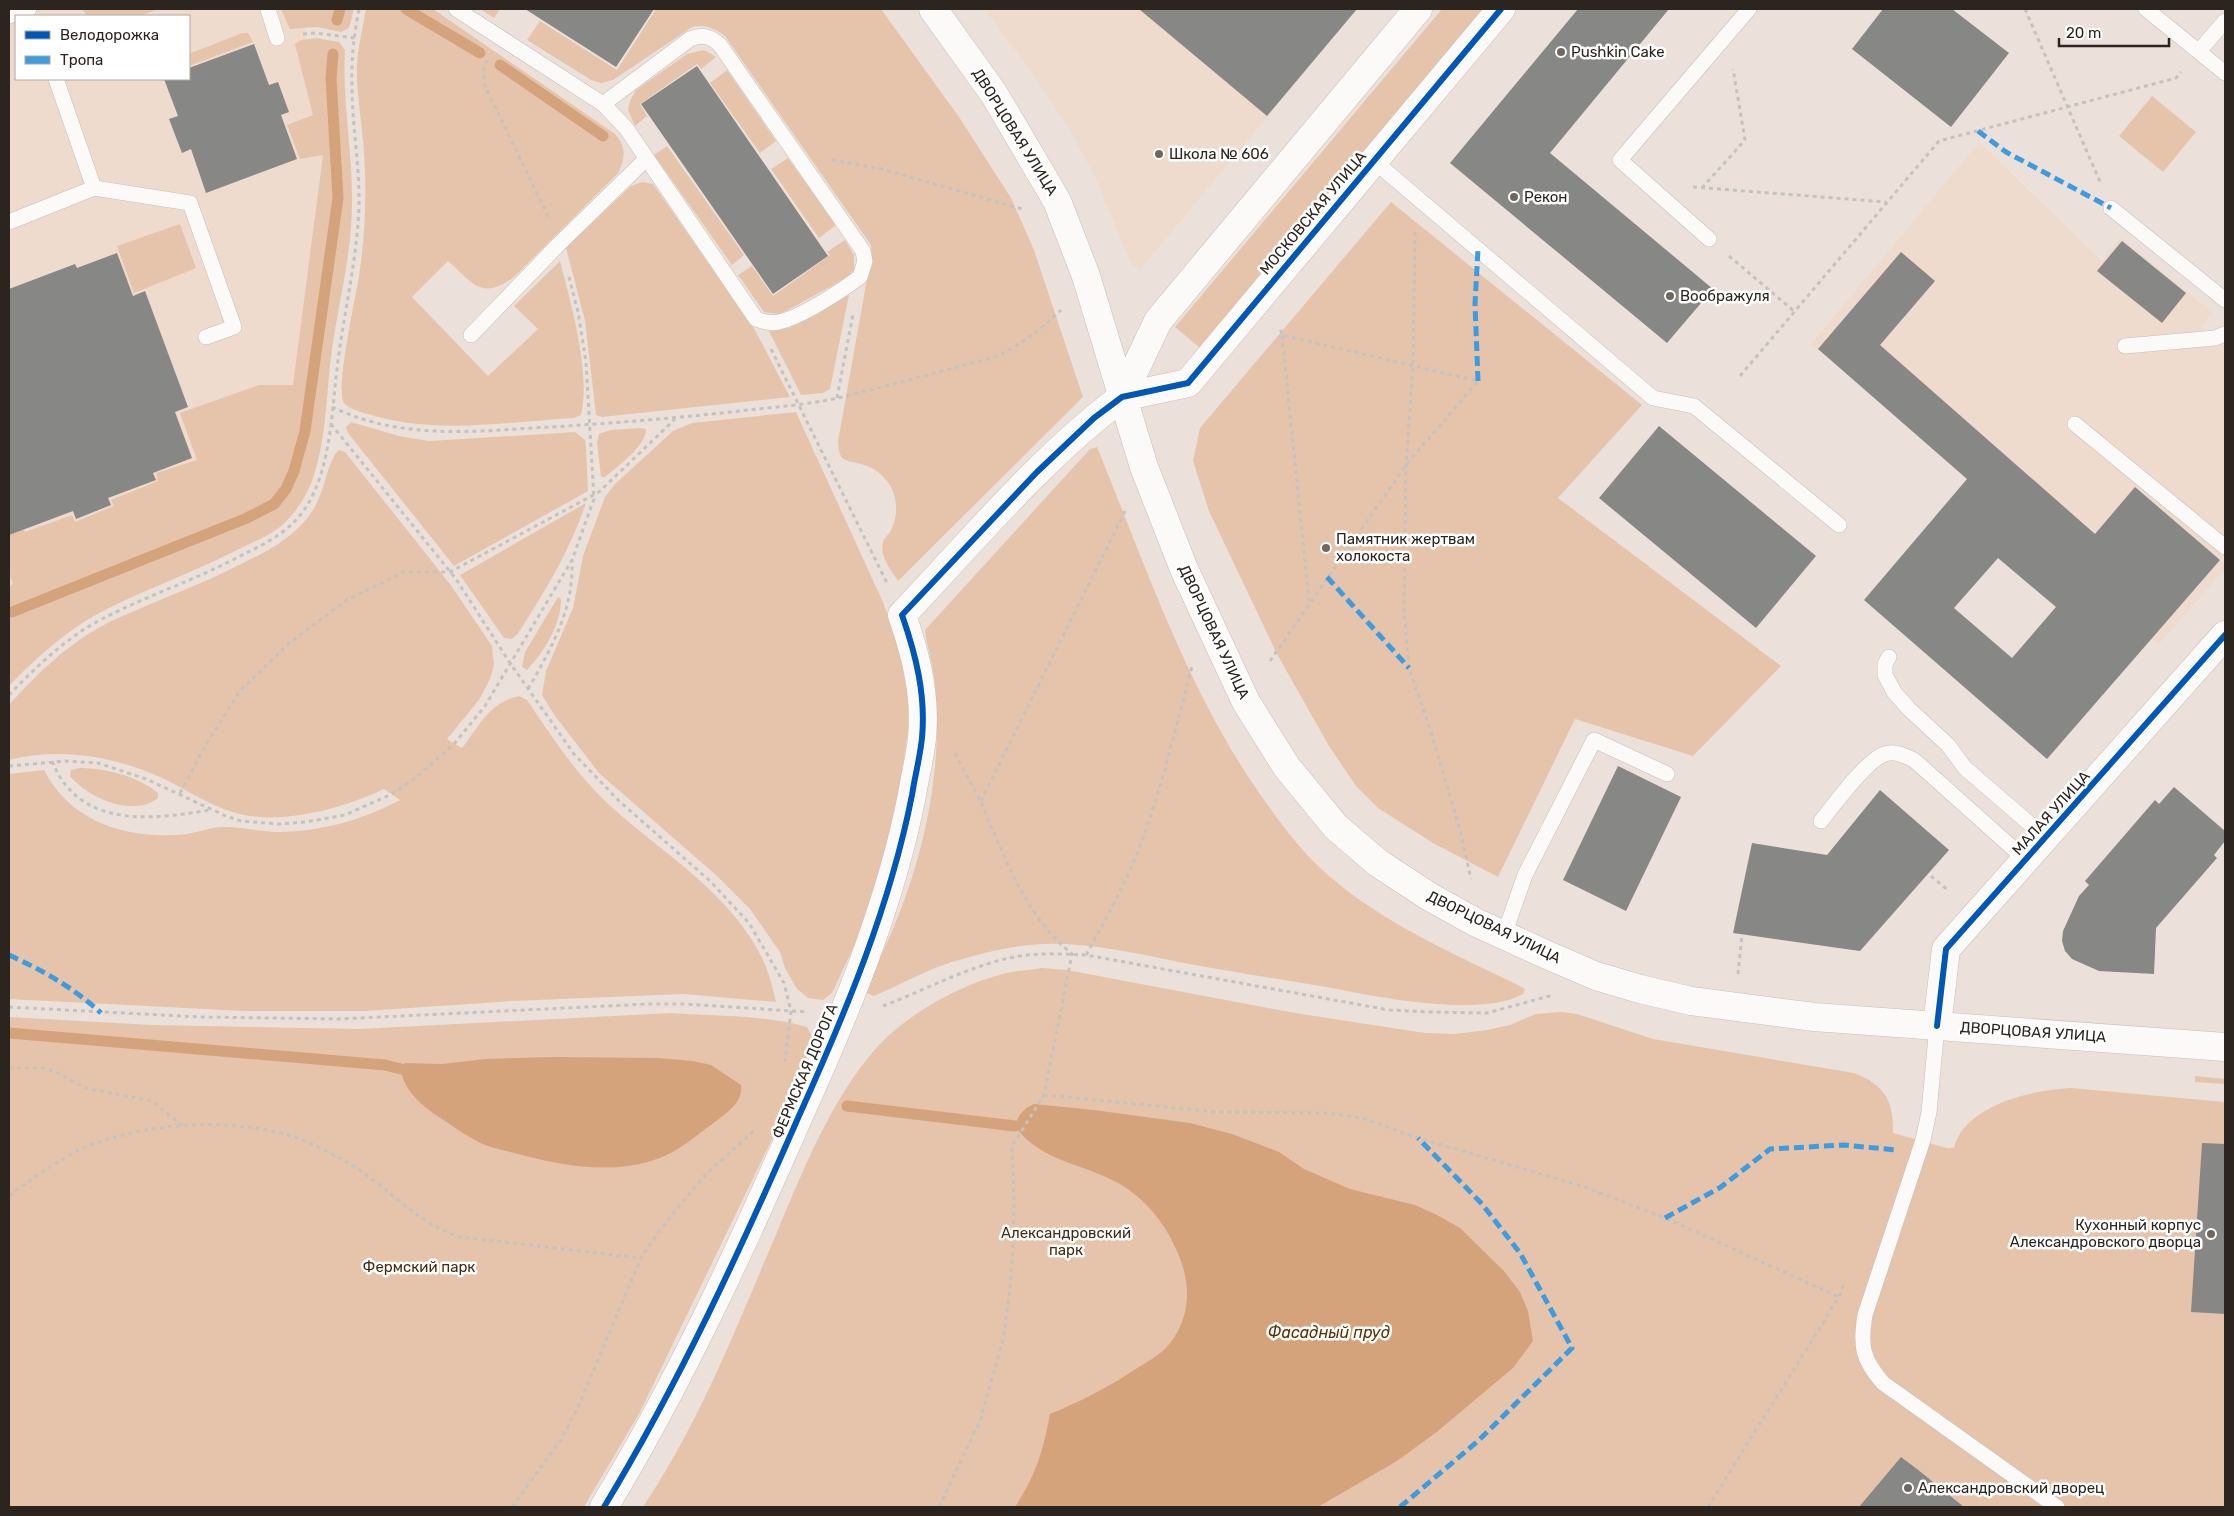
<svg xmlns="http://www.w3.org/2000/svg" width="2234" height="1516" font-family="Rubik,sans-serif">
<rect width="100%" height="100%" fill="#ebe1da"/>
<path fill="#eedbcd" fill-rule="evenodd" d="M 9,9 L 295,9 L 306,34 L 319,94 L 323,154 L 285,451 L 9,587 ZM 16,16 L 189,16 L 189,79 L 16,79 Z
M 984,9 L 1357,9 L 1141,269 L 1131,264 L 1095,177 L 1070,130 L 1028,68 Z
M 1979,142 L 2102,261 L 2121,238 L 2213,313 L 2202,327 L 2225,347 L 2225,553 L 2220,560 L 2225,565 L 2225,569 L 2159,644 L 1818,349 L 1810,345 Z"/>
<path fill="#e6c4ab" d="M 83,9 L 159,9 L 139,16 L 86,16 Z
M 281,9 L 354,9 L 349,28 L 341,32 L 317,27 L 290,29 Z
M 366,9 L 433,9 L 615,134 C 626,146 626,158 618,173 L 514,277 C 481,301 473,283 448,261 L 412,297 L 488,376 L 538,329 L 514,306 L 560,261 C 571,303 591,373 581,415 L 574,418 C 507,422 433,435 368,414 C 360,412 349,409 344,403 C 335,391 356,295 359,276 C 366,230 367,186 363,140 C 361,116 356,89 357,65 C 358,46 363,27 366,9 Z
M 480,9 L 500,9 L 494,18 Z
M 656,9 L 881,9 L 959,117 L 1011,198 L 1034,250 L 1083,397 L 898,581 C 891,570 879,556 883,542 C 884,538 888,535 890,532 C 898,518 898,501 891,487 C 885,476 874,467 861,464 C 844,459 839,463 838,441 L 867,279 L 872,266 L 871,245 L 725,36 C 714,28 705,24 692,27 L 613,80 L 601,83 L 591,80 L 527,40 L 540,21 L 617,70 Z
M 1442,9 L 1485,9 L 1200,348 L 1175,327 Z
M 242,33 L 248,33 L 253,42 L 189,66 L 189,54 Z
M 317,38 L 339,42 L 345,50 C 342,101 353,153 352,204 C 352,252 339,301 332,349 C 326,393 327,439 312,481 C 305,499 294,515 280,527 C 267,537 251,543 237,550 C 194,572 149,588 107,609 C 69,628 38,656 9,686 L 9,587 L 13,584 L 9,572 L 9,530 L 22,524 L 25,532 L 72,515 L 75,522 L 114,506 L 111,500 L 158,481 L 156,473 L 197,460 L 180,413 L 259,385 L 293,385 L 323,155 L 300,159 L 287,125 L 313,115 L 295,44 L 301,40 Z
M 704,50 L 716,57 L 701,69 L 697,64 L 640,104 L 647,116 L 635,126 L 628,110 L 630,101 L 636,90 L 687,54 Z
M 727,70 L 776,141 L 760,153 L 710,83 Z
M 2152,96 L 2196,132 L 2163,172 L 2119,136 Z
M 667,146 L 744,255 L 732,265 L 654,155 Z
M 788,158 L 836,225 L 819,238 L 771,169 Z
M 642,182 L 653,184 L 755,330 L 790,397 L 602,417 L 596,415 L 585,321 L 566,248 L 631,186 Z
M 1391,202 L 1642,405 L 1558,498 L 1781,666 L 1693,756 L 1575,719 L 1498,877 L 1433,843 L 1378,808 L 1356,786 L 1329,746 L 1277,654 L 1209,511 L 1193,461 L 1200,428 Z
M 180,224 L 196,268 L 134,293 L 117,246 Z
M 845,240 L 854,255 L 854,270 L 846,278 L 786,311 L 777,314 L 764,312 L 738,275 L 752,266 L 773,296 L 830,255 L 827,252 Z
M 849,295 L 830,389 L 823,393 L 801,395 L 769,331 L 789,328 Z
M 796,412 L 882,600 L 896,637 L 908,694 L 908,732 L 901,778 L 885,854 L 855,944 L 832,993 L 823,1000 L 808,998 L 797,989 L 785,968 L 780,952 L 750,909 L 717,876 L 599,773 L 555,716 L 542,695 L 546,671 L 573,608 L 583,556 L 605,497 L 615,484 L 673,431 L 692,423 Z
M 351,422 L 399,436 L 429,441 L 575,432 L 585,440 L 586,447 L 588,491 L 454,566 L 348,433 L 346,427 Z
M 641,428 L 646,429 C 647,445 617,467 605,477 L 601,477 L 597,443 L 599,434 L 611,430 Z
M 1097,447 C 1147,569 1189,696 1267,804 C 1285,830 1305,855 1329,876 C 1385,924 1452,953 1518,985 L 1525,989 L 1523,994 C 1485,1016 1395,1000 1352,992 C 1300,982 1248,975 1195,965 C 1153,957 1108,946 1065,944 C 1025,942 984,952 946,964 C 922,972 898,986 874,996 L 867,993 L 866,985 C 908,908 935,820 937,732 C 937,709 936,682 931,660 C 929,650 926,641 925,630 L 1090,449 Z
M 339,450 L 345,452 L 450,584 L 492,646 L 494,665 L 490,679 L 479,700 L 447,739 L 462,748 C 479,726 490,702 519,696 L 527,700 C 550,734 572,768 601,797 C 653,848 723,885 759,952 C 768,968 772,985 776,1002 L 683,994 L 512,1001 L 365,1011 L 244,1011 L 9,999 L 9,774 L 44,770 C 72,824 129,840 187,834 C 198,832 209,828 220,827 C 240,826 260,832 280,832 C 322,831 363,820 400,800 L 384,789 C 344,808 284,825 240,814 C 217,809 195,795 174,784 C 124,758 65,746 9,760 L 9,705 C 39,671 75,637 118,618 C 158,600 200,585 239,565 C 255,557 271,550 285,539 C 300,528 312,515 319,498 C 325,486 329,458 339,450 Z
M 586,503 C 570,551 544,593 517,635 L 511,639 L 504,638 L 460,575 Z
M 558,597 L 561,599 C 562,623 543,654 527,670 L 522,667 L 525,652 Z
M 79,768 C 105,768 138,776 158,793 L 158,798 C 133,818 88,798 70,776 L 71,770 Z
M 1042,968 L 1067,970 L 1295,1013 L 1425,1033 L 1455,1034 L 1487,1030 L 1510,1025 L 1536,1014 L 1561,1012 L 1577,1014 L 1653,1039 L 1854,1073 C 1885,1085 1894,1101 1893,1133 L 1947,1148 L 1954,1148 C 1964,1105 2032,1090 2071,1088 L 2225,1102 L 2225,1507 L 643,1507 C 700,1422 737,1326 777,1232 C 804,1168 831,1099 878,1046 C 910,1012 966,981 1012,972 C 1022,970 1032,970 1042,968 Z
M 672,1013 C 716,1016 766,1015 807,1027 L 812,1036 L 811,1046 L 775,1133 L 640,1412 L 584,1507 L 9,1507 L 9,1017 L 152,1025 L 359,1029 Z
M 2195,1076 L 2225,1079 L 2225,1084 L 2195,1082 Z"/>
<path fill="#d5a37b" d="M 552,1057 L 658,1058 L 693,1061 L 711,1065 L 741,1085 C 744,1103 724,1115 711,1125 C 694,1137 678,1152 657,1159 C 611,1175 563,1166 518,1154 C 507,1151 495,1149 485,1145 C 469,1138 454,1127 439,1117 C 422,1106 403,1090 401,1069 L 405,1063 L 442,1064 L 485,1059 Z
M 1034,1104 L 1094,1110 L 1190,1123 L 1232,1134 L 1279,1152 L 1304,1169 L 1350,1189 L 1415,1205 L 1437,1215 L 1460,1228 L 1504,1271 L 1520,1292 L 1528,1311 L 1533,1341 L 1513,1368 L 1438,1431 L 1397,1461 L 1318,1507 L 1015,1507 C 1036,1475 1043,1451 1050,1414 C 1079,1402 1105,1389 1131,1372 C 1142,1365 1157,1357 1166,1348 C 1192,1319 1192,1283 1176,1249 C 1164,1222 1145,1199 1120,1184 C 1084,1163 1040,1162 1015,1126 C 1019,1114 1023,1109 1034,1104 Z"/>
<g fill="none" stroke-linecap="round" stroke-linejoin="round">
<path stroke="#d5a37b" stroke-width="11" d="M 406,9 L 480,53
M 337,20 L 340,9
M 500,65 L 603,136
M 12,612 L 247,518 L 274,504 L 286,489 L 294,471 L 305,431 L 338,198 L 331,78 L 333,54
M 9,1033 L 385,1065 L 401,1069
M 847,1106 L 1015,1126"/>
</g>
<path fill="#878785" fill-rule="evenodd" d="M 525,9 L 654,9 L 616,67 Z
M 1139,9 L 1357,9 L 1267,116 Z
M 1578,9 L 1669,9 L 1550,153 L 1713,289 L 1667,343 L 1450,163 Z
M 1883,9 L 1952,9 L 2009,53 L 1951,127 L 1852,49 Z
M 254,44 L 269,85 L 278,82 L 289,112 L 281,115 L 297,159 L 206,193 L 191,149 L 182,153 L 169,119 L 178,116 L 164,79 L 189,79 L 189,68 Z
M 697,66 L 828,256 L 773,294 L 641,104 Z
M 2122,241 L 2186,293 L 2162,323 L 2097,271 Z
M 1901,252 L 1935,281 L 1880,345 L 2095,534 L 2135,487 L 2220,560 L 2047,759 L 1864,600 L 1967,479 L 1818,349 ZM 1998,558 L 2056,607 L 2012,658 L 1954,608 Z
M 117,253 L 133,296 L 145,291 L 188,407 L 175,412 L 192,458 L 153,473 L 156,480 L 108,498 L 111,505 L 76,519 L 73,511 L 9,535 L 9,289 L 75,264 L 77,268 Z
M 1659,426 L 1816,556 L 1756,628 L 1599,498 Z
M 1618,766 L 1681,797 L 1626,911 L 1563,880 Z
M 2174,787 L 2225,831 L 2225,841 L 2214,855 L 2217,858 L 2156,928 L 2154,974 L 2099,971 L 2072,959 L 2065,951 L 2062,941 L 2063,931 L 2079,896 L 2089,885 L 2085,881 L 2155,800 L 2159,804 Z
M 1880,790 L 1949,850 L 1860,951 L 1733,933 L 1752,843 L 1827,855 Z
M 2202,1143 L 2225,1144 L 2225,1314 L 2191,1312 Z
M 1901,1457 L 1917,1469 L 1964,1507 L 1859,1507 Z"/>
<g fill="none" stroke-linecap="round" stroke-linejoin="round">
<defs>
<path id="lane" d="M 268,9 L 277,38
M 456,9 L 603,104 L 626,128 L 756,319 C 764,322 771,324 779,322 C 804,316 839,292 860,277 L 865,261 L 863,251 L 720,45 C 710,36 702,34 690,39 L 603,104
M 2146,9 L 2225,73
M 9,16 L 29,9
M 2199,51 L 2225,21
M 1374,161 L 1653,398 L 1694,406 L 1839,525
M 94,188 L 190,203 L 234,327 L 206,337
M 2111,208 L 2225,300
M 9,222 L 94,188 L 56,79
M 1709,239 L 1620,160 L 1749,9
M 471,335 L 559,244 L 646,159
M 2125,346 L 2215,338 L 2225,334
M 2075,424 L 2225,547
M 1889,657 L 1885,664 L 1885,675 L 1894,692 L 1909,709 L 1948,745 L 1965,768 L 2045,837
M 1821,821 C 1834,805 1867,759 1885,754 C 1895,750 1905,756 1914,760 L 2026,860
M 1504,935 L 1525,875 L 1594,740 L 1667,774
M 1937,1026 L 1929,1112 L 1923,1140 L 1865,1315 C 1860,1346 1862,1359 1883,1383 L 2057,1507"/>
<path id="street" d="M 1937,1026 L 1946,949 L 2225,635
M 604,1507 C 679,1383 740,1251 798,1118 C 845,1014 890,907 912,795 C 915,776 920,757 922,738 C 926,695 916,655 902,615 C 971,542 1042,457 1122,397"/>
<path id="secondary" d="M 933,9 L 994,94 L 1057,201 L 1086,276 L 1144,467 L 1184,569 L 1246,702 L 1286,766 L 1336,827 L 1378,863 L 1430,897 L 1475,922 L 1545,954 L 1596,976 L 1640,989 L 1691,1001 L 1814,1017 L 2225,1047
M 1122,397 L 1188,383 L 1501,9
M 1122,397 L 1158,321 L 1418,9"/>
</defs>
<use href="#lane" stroke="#c7beb8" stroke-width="16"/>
<use href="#street" stroke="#c7beb8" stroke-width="29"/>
<use href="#secondary" stroke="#c7beb8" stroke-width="29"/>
<path stroke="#c6c2bf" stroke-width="3" stroke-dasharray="4 4" stroke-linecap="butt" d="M 2025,9 L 2101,184
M 303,34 L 315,33 L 354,38
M 487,60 L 484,67 L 484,84 L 549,218
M 832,160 L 882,169 L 1022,209
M 1693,187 L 1886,202
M 1702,188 L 1745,140 L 1733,69
M 1415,232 L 1413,366 L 1406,465 L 1404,612 L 1409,668 L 1430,729 L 1459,826 L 1471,879
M 1729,256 L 1795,312
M 1282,335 L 1309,601
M 771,349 L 887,583
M 1740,376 L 1939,141 L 2176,78 L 2181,72
M 837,398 L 853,314
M 332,407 C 403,441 476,431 551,427 C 615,423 677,418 740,411 C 773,407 806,405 838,398 C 889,386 940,371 992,358 C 1023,345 1037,332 1061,310
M 331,424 L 456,579 L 510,663 L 574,754 L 618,800 L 710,881 L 749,923 L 784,983 L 791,1011 L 785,1061
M 1270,661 L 1406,465 L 1478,381 L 1282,335 L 1280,326
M 528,689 C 552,647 574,609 572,560
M 9,695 C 36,667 67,637 102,619 C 148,595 198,579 244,554 C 258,547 273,540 285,530 C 303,516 313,498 320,477 C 333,437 333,394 339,353 C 346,304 357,256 359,207 C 360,166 352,127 352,86 C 351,60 354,34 359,9
M 52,761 C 79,829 151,820 210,810
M 9,766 L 66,761 L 98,763 L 146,779 L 226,816 L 241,821 L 278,824 L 305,822 L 345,815 L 392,794 L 418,776 L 454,744 L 485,706 L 572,560 L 594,499 L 586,362 L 578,312 L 568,273
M 180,793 L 208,741 L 240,691 L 288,644 L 347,600 L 404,572 L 450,572 L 599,492 L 675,419
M 981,801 L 1125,511
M 1931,876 L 1949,891
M 1086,955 C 1107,917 1128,879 1143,838 C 1163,782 1177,724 1192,666
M 1738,974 L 1742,935
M 883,1006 C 925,990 965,968 1009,958 C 1035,952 1061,954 1086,955 L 1389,1010 L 1431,1012 L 1487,1013 L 1553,995
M 9,1007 L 200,1017 L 339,1019 L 648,1004 L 686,1004 L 808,1012
M 9,1068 L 43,1068 L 56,1072 L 85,1088 L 152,1101 L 183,1126
M 1044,1095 L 1217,1112 L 1328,1113 L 1362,1118 L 1418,1138 L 1585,1187 L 1665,1218 L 1839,1297
M 9,1196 C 30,1180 52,1164 75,1152 C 135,1123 221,1117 284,1134 C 307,1140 329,1152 350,1164 C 390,1188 413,1221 460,1237 L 641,1258
M 512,1507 L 562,1438 L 578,1407 L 641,1258 L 659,1231 L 705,1175 L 755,1130
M 939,1507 L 980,1421 L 1003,1340 L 1010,1288 L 1013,1248 L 1014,1203 L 1012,1146 L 1044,1095 L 1072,954 C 1025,916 1005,857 981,803 C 973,786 963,769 954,752
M 1708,1507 L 1839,1297 L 1844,1284"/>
<use href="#lane" stroke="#fcfaf9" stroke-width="15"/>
<use href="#street" stroke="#fcfaf9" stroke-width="28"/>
<use href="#secondary" stroke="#fcfaf9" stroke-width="28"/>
<path stroke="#3d9ce0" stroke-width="5" stroke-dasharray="10 5" stroke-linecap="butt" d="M 1978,131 L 2006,152 L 2111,208
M 1478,381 L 1475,304 L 1478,249
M 1327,577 L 1409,668
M 9,955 C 42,970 74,988 101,1013
M 1665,1218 L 1721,1187 L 1770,1149 L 1844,1145 L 1896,1150
M 1400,1507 L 1478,1441 L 1572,1348 L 1520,1253 L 1482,1204 L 1418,1138"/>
<defs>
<path id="cycleway" d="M 1937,1026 L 1946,949 L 2225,635
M 604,1507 C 679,1383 740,1251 798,1118 C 845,1014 890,907 912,795 C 915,776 920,757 922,738 C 926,695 916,655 902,615 L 1037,472 L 1094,418 L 1122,397 L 1188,383 L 1501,9"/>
</defs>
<use href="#cycleway" stroke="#fff" stroke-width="9"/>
<use href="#cycleway" stroke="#0057b8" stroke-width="6"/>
</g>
<g fill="#6f6760" stroke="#fff" stroke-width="2">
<circle cx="1561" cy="52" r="5"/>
<circle cx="1159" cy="154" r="5"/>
<circle cx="1514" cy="197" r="5"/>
<circle cx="1670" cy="296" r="5"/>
<circle cx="1326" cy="548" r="5"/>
<circle cx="2211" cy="1234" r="5"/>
<circle cx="1908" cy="1488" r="5"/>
</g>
<g text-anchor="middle" stroke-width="5" stroke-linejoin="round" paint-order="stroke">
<g font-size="15" fill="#2c251f" stroke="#fff" text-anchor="start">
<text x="1571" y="57">Pushkin Cake</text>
<text x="1169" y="159">Школа № 606</text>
<text x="1524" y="202">Рекон</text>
<text x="1680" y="301">Воображуля</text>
<text x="1336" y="544">Памятник жертвам<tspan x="1336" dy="17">холокоста</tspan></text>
<text x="2201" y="1230" text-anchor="end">Кухонный корпус<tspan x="2201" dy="17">Александровского дворца</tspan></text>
<text x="1918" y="1493">Александровский дворец</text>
</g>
<g font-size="15" fill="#2c251f" stroke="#fff">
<text transform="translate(1015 132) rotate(58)" y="5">ДВОРЦОВАЯ УЛИЦА</text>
<text transform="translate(1313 213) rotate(-50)" y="5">МОСКОВСКАЯ УЛИЦА</text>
<text transform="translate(1214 632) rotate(65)" y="5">ДВОРЦОВАЯ УЛИЦА</text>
<text transform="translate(2051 813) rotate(-48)" y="5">МАЛАЯ УЛИЦА</text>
<text transform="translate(1494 927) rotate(26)" y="5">ДВОРЦОВАЯ УЛИЦА</text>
<text transform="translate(2033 1032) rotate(4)" y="5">ДВОРЦОВАЯ УЛИЦА</text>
<text transform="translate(805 1071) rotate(-67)" y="5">ФЕРМСКАЯ ДОРОГА</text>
</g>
<g font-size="15" fill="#462a11" stroke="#fff">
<text x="1066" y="1238">Александровский<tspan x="1066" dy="17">парк</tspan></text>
<text x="419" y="1272">Фермский парк</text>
</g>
<g font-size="16" font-style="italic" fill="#5c3002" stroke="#fff">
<text x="1329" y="1338">Фасадный пруд</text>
</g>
</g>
<rect width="2234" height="1516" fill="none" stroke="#2c251f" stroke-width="20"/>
<rect x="15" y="15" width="175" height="65" fill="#ffffff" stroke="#aba8a5"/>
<rect x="25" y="31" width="25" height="8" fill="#0057b8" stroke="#aba8a5"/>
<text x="60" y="40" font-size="15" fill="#2c251f">Велодорожка</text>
<rect x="25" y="56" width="25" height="8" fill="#3d9ce0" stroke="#aba8a5"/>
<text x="60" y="65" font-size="15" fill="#2c251f">Тропа</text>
<path d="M2059 38v8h110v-8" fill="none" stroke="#2c251f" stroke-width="2.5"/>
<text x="2066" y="38" font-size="15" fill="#2c251f" stroke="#ffffff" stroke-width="4" paint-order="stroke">20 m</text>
</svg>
